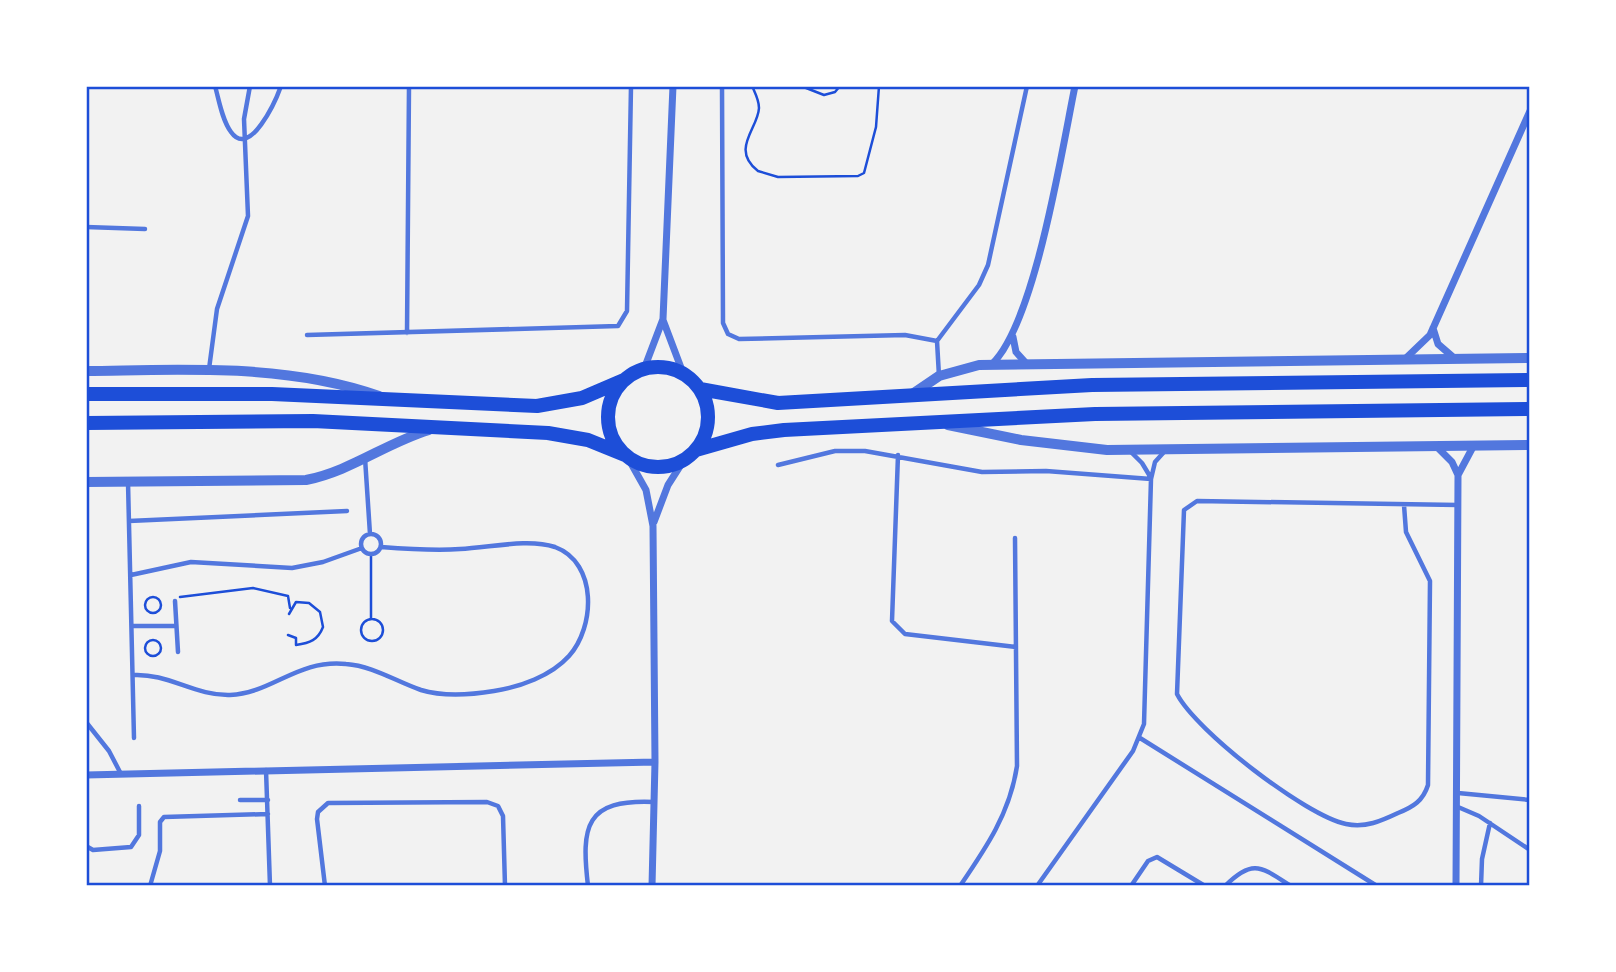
<svg xmlns="http://www.w3.org/2000/svg" width="1616" height="972" font-family="'Archivo Narrow',sans-serif">
<rect width="100%" height="100%" fill="#f2f2f2"/>
<g fill="none" stroke-linecap="round" stroke-linejoin="round">
<path stroke="#1d4ed8" stroke-width="2.5" d="M 752,86 C 755,93 759,100 759,108 C 758,129 730,149 758,171 L 778,177 L 858,176 L 864,173 L 876,127 L 879,86
M 801,86 L 824,95 L 835,92 L 840,86
M 180,597 L 253,588 L 288,596 L 290,608
M145 605a8 8 0 1 1 16 0a8 8 0 1 1-16 0Z
M361 630a11 11 0 1 1 22 0a11 11 0 1 1-22 0Z
M 371,619 L 371,554
M 288,635 L 296,638 L 296,645 C 310,643 318,640 323,627 L 320,612 L 309,603 L 296,602 L 289,614
M145 648a8 8 0 1 1 16 0a8 8 0 1 1-16 0Z"/>
<path stroke="#5277de" stroke-width="4.5" d="M 215,86 C 219,100 222,120 231,132 C 250,159 276,100 281,86
M 722,86 L 723,323 L 728,334 L 739,339 L 905,335 L 937,341
M 86,227 L 145,229
M 407,333 L 409,86
M 307,335 L 618,326 L 627,311 L 631,86
M 209,369 L 217,309 L 248,216 L 244,119 L 250,86
M 939,376 L 937,341 L 979,285 L 988,265 L 1027,86
M 1131,452 L 1142,463 L 1151,478
M 898,455 L 892,621 L 905,634 L 1016,647
M 365,458 L 370,534
M 778,465 L 835,451 L 865,451 L 982,472 L 1046,471 L 1151,479
M 128,482 L 134,738
M 1404,505 L 1406,532 L 1430,581 L 1428,785 C 1423,801 1413,807 1398,813 C 1381,821 1366,828 1346,824 C 1306,816 1196,731 1177,694 L 1184,510 L 1197,501 L 1458,505
M 129,521 L 347,511
M361 544a10 10 0 1 1 20 0a10 10 0 1 1-20 0Z
M 131,575 L 191,562 L 292,568 L 323,562 L 362,548
M 175,601 L 178,652
M 133,626 L 176,626
M 133,675 C 168,673 195,696 230,695 C 273,693 297,659 346,664 C 373,666 395,681 421,690 C 444,697 470,695 494,691 C 520,687 551,676 569,656 C 595,627 598,563 555,547 C 527,538 489,548 460,549 C 434,551 407,549 381,547
M 86,722 L 109,751 L 121,774
M 1140,738 L 1377,886
M 266,770 L 270,886
M 1458,793 L 1530,800
M 240,800 L 268,800
M 1458,807 L 1479,816 L 1530,850
M 86,846 L 93,850 L 131,847 L 139,835 L 139,806
M 150,886 L 160,851 L 160,822 L 164,817 L 268,814
M 325,886 L 317,819 L 318,812 L 328,803 L 487,802 L 498,806 L 503,816 L 505,886
M 588,886 C 581,826 585,799 654,802
M 960,886 C 986,848 1010,813 1017,766 L 1015,538
M 1037,886 L 1133,751 L 1144,724 L 1151,479 L 1155,462 L 1164,452
M 1131,886 L 1148,861 L 1157,857 L 1205,886
M 1225,886 C 1253,858 1261,867 1291,886
M 1481,886 L 1482,859 L 1490,823"/>
<path stroke="#5277de" stroke-width="7" d="M 663,320 L 683,373
M 1433,328 L 1438,344 L 1453,357
M 1013,337 L 1016,352 L 1026,363
M 1406,358 L 1430,335 L 1530,111
M 992,364 C 1035,323 1062,149 1075,86
M 644,369 L 663,319 L 673,86
M 1437,447 L 1452,462 L 1458,475 L 1456,886
M 628,458 L 646,490 L 653,526 L 655,762 L 652,886
M 1458,475 L 1474,445
M 654,522 L 668,485 L 684,460
M 86,775 L 655,762"/>
<path stroke="#5277de" stroke-width="10" d="M 86,371 C 182,370 286,363 379,396
M 908,397 L 939,376 L 979,365 L 1530,358
M 948,425 L 1021,440 L 1107,450 L 1530,445
M 86,482 L 306,480 C 351,471 386,443 429,430"/>
<path stroke="#1d4ed8" stroke-width="14" d="M608 417a50 50 0 1 1 100 0a50 50 0 1 1-100 0Z
M 700,389 L 778,403 L 1092,385 L 1530,380
M 86,394 L 272,394 L 537,406 L 582,398 L 624,380
M 86,423 L 313,421 L 548,433 L 588,440 L 625,455
M 696,450 L 752,434 L 784,430 L 1095,414 L 1530,409"/>
</g>
<rect width="1616" height="972" fill="none" stroke="#ffffff" stroke-width="175"/>
<rect x="88" y="88" width="1440" height="796" fill="none" stroke="#1d4ed8" stroke-width="2.5"/>
</svg>
